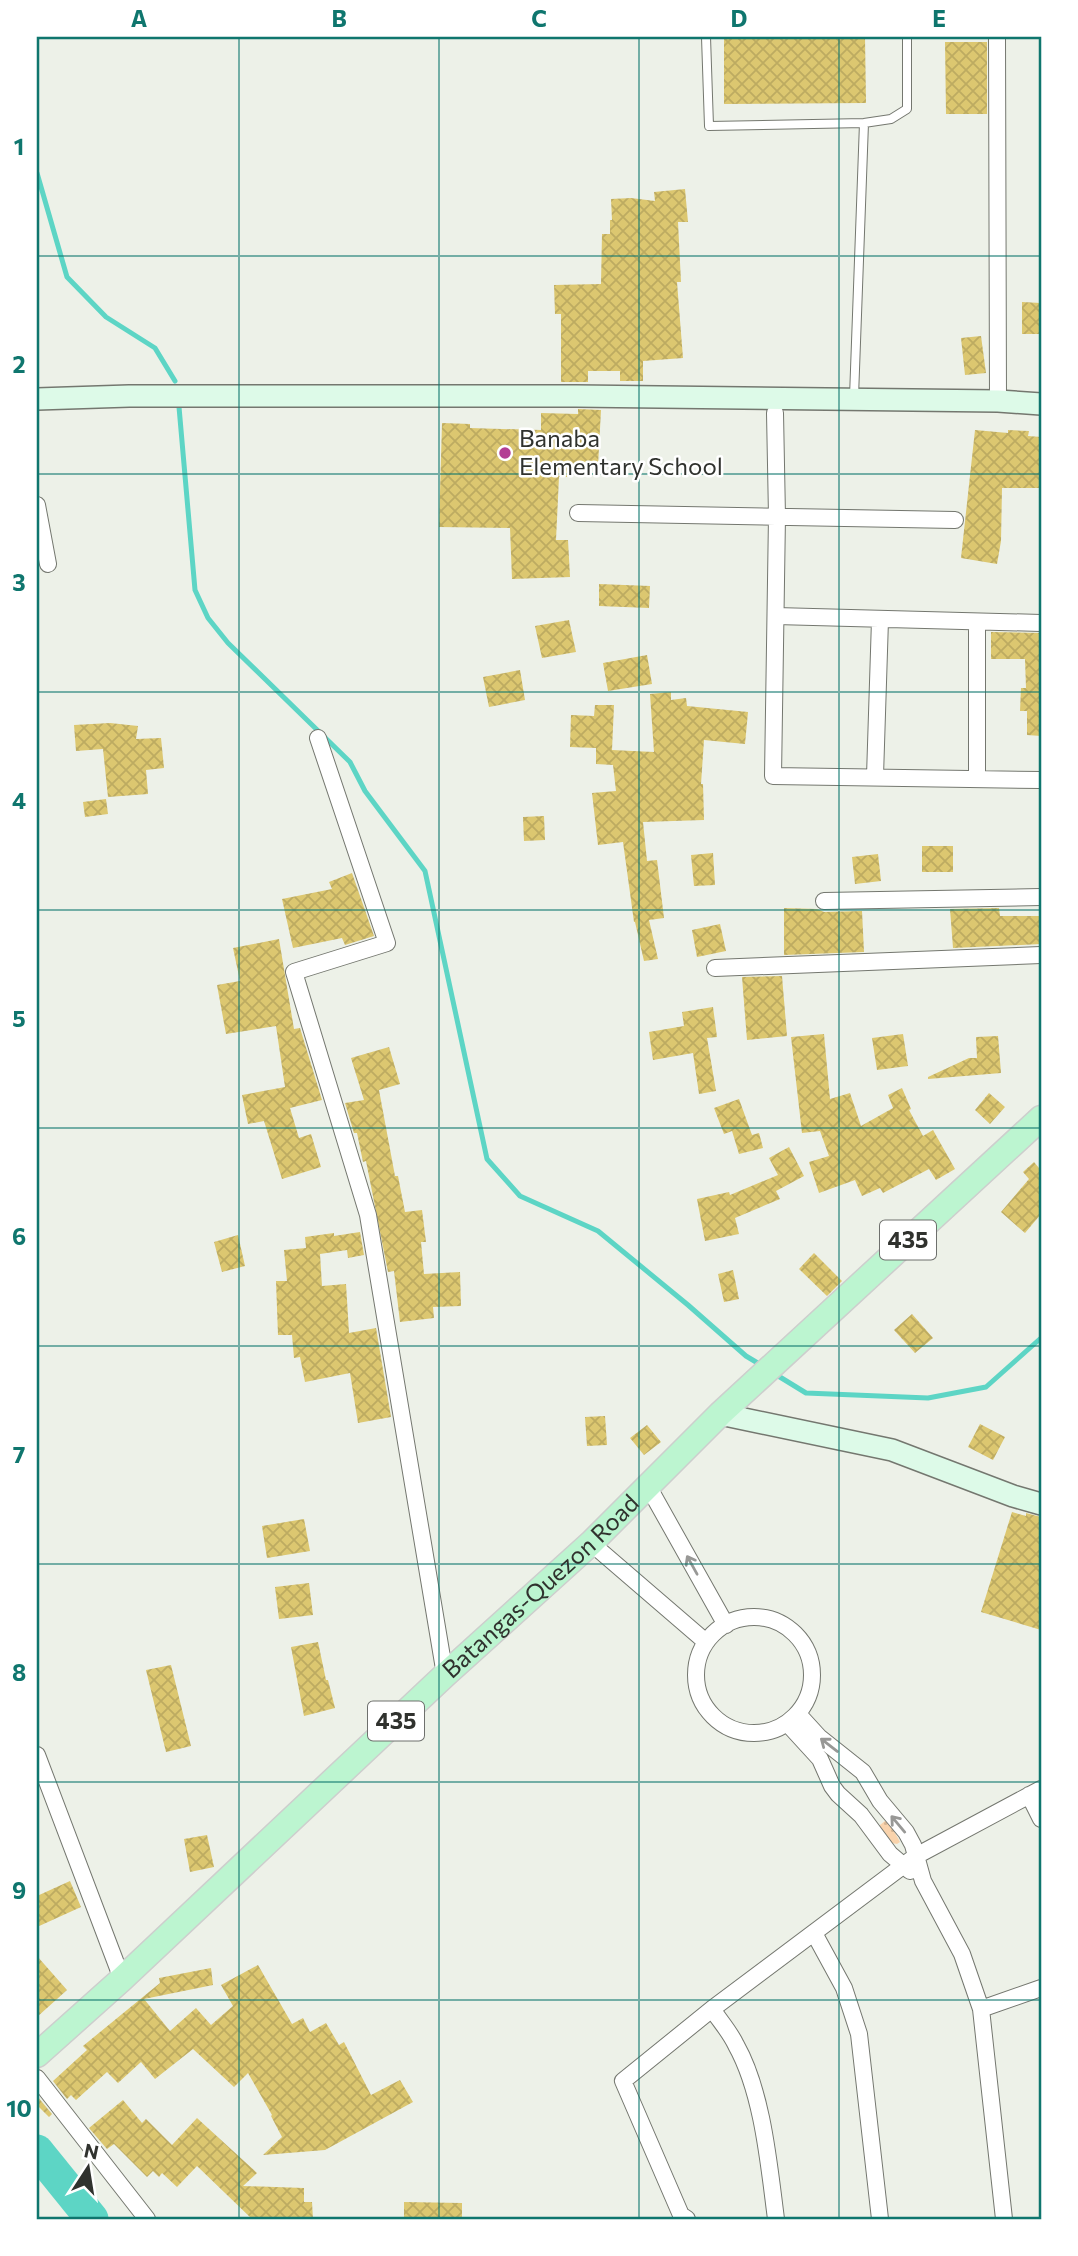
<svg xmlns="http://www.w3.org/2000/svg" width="1078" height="2256" font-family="Commissioner,sans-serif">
<defs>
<pattern id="grass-dots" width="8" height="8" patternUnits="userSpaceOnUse" patternTransform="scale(1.75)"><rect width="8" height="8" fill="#f9d3ac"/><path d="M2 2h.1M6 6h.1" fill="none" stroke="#d6b694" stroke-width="1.8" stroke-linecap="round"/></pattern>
<pattern id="building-cross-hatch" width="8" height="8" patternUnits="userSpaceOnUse" patternTransform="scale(1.75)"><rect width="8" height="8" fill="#dcc770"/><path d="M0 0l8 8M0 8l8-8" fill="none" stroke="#bdab61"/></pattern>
</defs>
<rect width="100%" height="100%" fill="#edf1e8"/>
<path fill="url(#grass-dots)" d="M 885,1821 L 889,1822 L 900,1842 L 897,1844 L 892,1843 L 880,1829 L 880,1825 Z"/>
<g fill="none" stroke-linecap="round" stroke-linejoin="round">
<path stroke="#5dd5c5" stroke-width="5" d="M 37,173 L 67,277 L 106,317 L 155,348 L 175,381
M 179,407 L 195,590 L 208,618 L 228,643 L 350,762 L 365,791 L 425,871 L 487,1159 L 520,1196 L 598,1231 L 688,1305 L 746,1356 L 761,1365
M 775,1374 L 806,1393 L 928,1398 L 986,1387 L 1041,1338"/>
<path stroke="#5dd5c5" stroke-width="33" d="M 37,2151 L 92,2219"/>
</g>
<path fill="url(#building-cross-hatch)" d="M 724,37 L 865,37 L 866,103 L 724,104 Z
M 945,42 L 987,42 L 987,114 L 946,114 Z
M 685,189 L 688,222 L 678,222 L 681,282 L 677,282 L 683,358 L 643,361 L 643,381 L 620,381 L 620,371 L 588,371 L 588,382 L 561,382 L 561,314 L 555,314 L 554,285 L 601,284 L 602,234 L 610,234 L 610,220 L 612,220 L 611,199 L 631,198 L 655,201 L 654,192 Z
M 1022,302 L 1041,303 L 1041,334 L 1022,334 Z
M 981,336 L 986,373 L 965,375 L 961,338 Z
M 578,409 L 601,410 L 598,466 L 570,464 L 570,477 L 559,477 L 556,540 L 568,540 L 570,577 L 512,579 L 510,528 L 439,527 L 442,423 L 470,424 L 470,428 L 541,430 L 541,413 L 578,414 Z
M 975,430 L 1008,433 L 1008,430 L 1029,431 L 1028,436 L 1041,437 L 1041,488 L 1002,488 L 1001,541 L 997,564 L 961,558 Z
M 599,584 L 650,586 L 649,608 L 599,606 Z
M 569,620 L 576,652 L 542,658 L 535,626 Z
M 991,632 L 1041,633 L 1041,736 L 1027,735 L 1027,711 L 1020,711 L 1021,688 L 1026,688 L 1025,659 L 991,659 Z
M 647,655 L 652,684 L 608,691 L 603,663 Z
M 520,670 L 525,700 L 489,707 L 483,677 Z
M 671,692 L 671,700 L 686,698 L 687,706 L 748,712 L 745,744 L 704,740 L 701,784 L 703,784 L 704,820 L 643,822 L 647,861 L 657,860 L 664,918 L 649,920 L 658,959 L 644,961 L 635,922 L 634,922 L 623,842 L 598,845 L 592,793 L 616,791 L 613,765 L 596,764 L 596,748 L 570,747 L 571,715 L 594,716 L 595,705 L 614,705 L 612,750 L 654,752 L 650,694 Z
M 110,723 L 138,726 L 136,739 L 161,738 L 164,768 L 146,770 L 148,794 L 108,797 L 103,749 L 76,751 L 74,725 Z
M 106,799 L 108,814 L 85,817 L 83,802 Z
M 544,816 L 545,840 L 524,841 L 523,817 Z
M 922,846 L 953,846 L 953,872 L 922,872 Z
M 713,853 L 715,885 L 694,886 L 691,855 Z
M 878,854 L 881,881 L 855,884 L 852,857 Z
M 352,873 L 374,936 L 345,945 L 342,938 L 293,948 L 282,899 L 332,889 L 329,882 Z
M 784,908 L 817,909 L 824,912 L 862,911 L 864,952 L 784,955 Z
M 999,908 L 1000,916 L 1041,916 L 1041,944 L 953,948 L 950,909 Z
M 720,924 L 726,951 L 697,957 L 692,930 Z
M 279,939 L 294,1029 L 300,1028 L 322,1100 L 290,1108 L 299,1138 L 311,1134 L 321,1167 L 282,1179 L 264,1121 L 248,1124 L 242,1095 L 285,1087 L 276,1026 L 226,1034 L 217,985 L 240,981 L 233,948 Z
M 782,976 L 787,1036 L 747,1040 L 742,977 Z
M 713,1007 L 717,1037 L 707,1038 L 716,1091 L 699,1094 L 693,1053 L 653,1060 L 649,1032 L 684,1026 L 682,1012 Z
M 824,1034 L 830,1099 L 850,1093 L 861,1126 L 893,1108 L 888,1095 L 902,1088 L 911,1109 L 909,1110 L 923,1136 L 933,1130 L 955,1169 L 936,1180 L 929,1169 L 883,1193 L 880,1188 L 862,1196 L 855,1180 L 819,1193 L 809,1162 L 829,1156 L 820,1131 L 802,1133 L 791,1037 Z
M 903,1034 L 908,1066 L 877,1070 L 872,1038 Z
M 998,1036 L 1001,1073 L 928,1079 L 928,1077 L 969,1058 L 977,1058 L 976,1037 Z
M 389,1047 L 400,1084 L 379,1090 L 395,1176 L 398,1176 L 405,1212 L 422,1210 L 426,1242 L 421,1242 L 424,1274 L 460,1272 L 461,1306 L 433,1307 L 434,1318 L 400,1322 L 394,1271 L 388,1272 L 366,1161 L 363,1162 L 357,1133 L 354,1133 L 345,1103 L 364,1100 L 351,1058 Z
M 989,1093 L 1005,1107 L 990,1124 L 975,1110 Z
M 739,1099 L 752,1135 L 759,1133 L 763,1148 L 739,1154 L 732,1131 L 724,1134 L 714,1108 Z
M 789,1147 L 804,1176 L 776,1191 L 780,1199 L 735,1218 L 739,1234 L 705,1241 L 697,1199 L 729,1192 L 730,1195 L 778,1175 L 769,1158 Z
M 1034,1162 L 1039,1168 L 1041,1165 L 1041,1214 L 1025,1233 L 1001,1212 L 1029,1179 L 1023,1172 Z
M 360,1232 L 364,1255 L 348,1258 L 347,1250 L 320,1254 L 322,1286 L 346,1284 L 349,1333 L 376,1328 L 391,1417 L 358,1423 L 350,1373 L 305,1382 L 300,1357 L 294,1358 L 292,1335 L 278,1335 L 276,1281 L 287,1281 L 284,1250 L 306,1248 L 305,1237 L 334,1233 L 334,1236 Z
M 238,1235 L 245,1266 L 222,1272 L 214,1242 Z
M 814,1253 L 842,1281 L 827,1296 L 799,1269 Z
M 733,1270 L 739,1299 L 724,1302 L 718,1274 Z
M 912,1314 L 933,1338 L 915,1353 L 894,1330 Z
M 605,1416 L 607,1445 L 587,1446 L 585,1417 Z
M 980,1424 L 1005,1437 L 993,1460 L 968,1447 Z
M 647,1425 L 661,1442 L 644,1455 L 630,1438 Z
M 1012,1512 L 1026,1516 L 1026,1513 L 1041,1517 L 1041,1630 L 981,1612 Z
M 304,1519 L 310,1551 L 267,1558 L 262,1526 Z
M 309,1583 L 313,1615 L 279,1619 L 275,1587 Z
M 318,1642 L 326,1680 L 328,1680 L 335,1708 L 304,1716 L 291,1647 Z
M 171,1665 L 191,1746 L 166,1752 L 146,1670 Z
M 207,1835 L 214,1867 L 190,1872 L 184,1839 Z
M 70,1881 L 81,1907 L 37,1927 L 37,1896 Z
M 37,1956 L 67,1990 L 37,2017 Z
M 258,1965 L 292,2024 L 303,2018 L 310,2032 L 326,2023 L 339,2045 L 344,2042 L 371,2095 L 400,2080 L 413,2102 L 325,2150 L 263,2155 L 282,2137 L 271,2116 L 272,2115 L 248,2073 L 234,2087 L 193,2049 L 155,2079 L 141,2062 L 118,2083 L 107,2072 L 76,2100 L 71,2095 L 67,2099 L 53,2081 L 87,2050 L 83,2046 L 160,1983 L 159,1978 L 211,1968 L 213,1985 L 144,1999 L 170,2031 L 196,2008 L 211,2025 L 233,2006 L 221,1985 Z
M 37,2096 L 52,2114 L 49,2117 L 37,2105 Z
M 123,2100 L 142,2123 L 146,2119 L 172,2145 L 197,2118 L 257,2173 L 243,2186 L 304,2188 L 304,2202 L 312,2202 L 313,2219 L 293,2219 L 293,2217 L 252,2219 L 197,2166 L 177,2187 L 162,2173 L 159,2177 L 153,2171 L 147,2177 L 114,2144 L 107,2149 L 89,2128 Z
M 404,2202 L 462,2203 L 462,2219 L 404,2219 Z"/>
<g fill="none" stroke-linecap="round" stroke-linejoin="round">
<defs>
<path id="lane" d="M 706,37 L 709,126 L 864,123 L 891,119 L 907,109 L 907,37
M 854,397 L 864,123"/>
<path id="street" d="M 997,37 L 998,401
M 775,413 L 777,516 L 773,776 L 1041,780
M 37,505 L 48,564
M 578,513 L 955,520
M 776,616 L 1041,623
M 318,738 L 387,943 L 294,972 L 368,1215 L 445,1675
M 875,776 L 880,620
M 977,778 L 977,622
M 824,901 L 1041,897
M 715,968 L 1041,955
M 648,1486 L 726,1625
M 591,1543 L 706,1642
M696 1675a58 58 0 1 1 116 0a58 58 0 1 1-116 0Z
M 798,1714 L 819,1737 L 863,1772 L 880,1801 L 906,1832 L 913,1845 L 923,1881 L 962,1954 L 981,2009 L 1004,2219
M 788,1724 L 820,1759 L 832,1786 L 838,1794 L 861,1815 L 890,1854 L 910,1871
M 37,1755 L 122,1979
M 1029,1795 L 1041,1819
M 814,1933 L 844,1988 L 859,2034 L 880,2219
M 712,2009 C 720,2021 730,2032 736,2045 C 763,2093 769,2166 776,2219
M 981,2009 L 1041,1988
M 37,2078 L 147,2219
M 687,2219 L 681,2215 L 623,2081 L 712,2009 L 916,1856 L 1041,1789"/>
<path id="secondary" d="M 37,399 L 129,396 L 576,396 L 998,401 L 1041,404
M 720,1414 L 892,1450 L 1013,1496 L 1041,1504"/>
<g id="primary">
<path id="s1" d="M 37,2055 L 122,1979 L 445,1675 L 591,1543 L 720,1414 L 1041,1118"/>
</g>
</defs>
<use href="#lane" stroke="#74776f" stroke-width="10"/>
<use href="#street" stroke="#74776f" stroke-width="18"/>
<use href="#secondary" stroke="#74776f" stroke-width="24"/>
<use href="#primary" stroke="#cdcecd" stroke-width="27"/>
<use href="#lane" stroke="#fff" stroke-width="8"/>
<use href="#street" stroke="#fff" stroke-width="16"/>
<use href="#secondary" stroke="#ddfae8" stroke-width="21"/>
<use href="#primary" stroke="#bcf5d0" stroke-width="24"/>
</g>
<defs><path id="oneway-shaft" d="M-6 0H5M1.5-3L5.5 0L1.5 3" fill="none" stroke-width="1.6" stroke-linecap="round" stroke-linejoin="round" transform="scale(1.75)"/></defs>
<g stroke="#989896">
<use href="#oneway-shaft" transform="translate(692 1565) rotate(-119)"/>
<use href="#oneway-shaft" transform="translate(829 1745) rotate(-142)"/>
<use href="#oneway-shaft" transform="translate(898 1824) rotate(-130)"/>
</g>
<path fill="none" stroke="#0f766e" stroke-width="2" stroke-opacity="0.55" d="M 239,37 L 239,2219M 439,37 L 439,2219M 639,37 L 639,2219M 839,37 L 839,2219M 37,256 L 1041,256M 37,474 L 1041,474M 37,692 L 1041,692M 37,910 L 1041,910M 37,1128 L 1041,1128M 37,1346 L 1041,1346M 37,1564 L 1041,1564M 37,1782 L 1041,1782M 37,2000 L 1041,2000"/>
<circle fill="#b33d94" stroke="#fff" stroke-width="2.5" cx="505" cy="453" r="7"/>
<g text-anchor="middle" stroke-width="5" stroke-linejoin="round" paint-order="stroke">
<g fill="#fff" stroke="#6e706d" stroke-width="2">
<rect x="880" y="1220.5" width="56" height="39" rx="5"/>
<rect x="368" y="1701.5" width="56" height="39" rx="5"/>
</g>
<g font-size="23" font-weight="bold" fill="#30322e">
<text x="908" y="1248">435</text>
<text x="396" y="1729">435</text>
</g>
<g font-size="24" fill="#30322e" stroke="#fff" text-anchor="start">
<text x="519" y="447">Banaba<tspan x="519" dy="28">Elementary School</tspan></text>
</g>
<g font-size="24" fill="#30322e" stroke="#fff">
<text dy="8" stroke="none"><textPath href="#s1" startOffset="688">Batangas-Quezon Road</textPath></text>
</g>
</g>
<rect width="1078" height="2256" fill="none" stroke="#ffffff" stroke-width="77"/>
<g transform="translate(88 2168) rotate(12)" stroke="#ffffff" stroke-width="5" paint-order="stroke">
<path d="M0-5L12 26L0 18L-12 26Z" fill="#30322e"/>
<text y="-10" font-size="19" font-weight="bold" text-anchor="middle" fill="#30322e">N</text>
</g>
<rect x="38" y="38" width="1002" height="2180" fill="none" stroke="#0f766e" stroke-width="2.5"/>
<g font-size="23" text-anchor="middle" font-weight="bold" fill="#0f766e">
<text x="139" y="27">A</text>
<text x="339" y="27">B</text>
<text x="539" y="27">C</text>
<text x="739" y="27">D</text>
<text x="939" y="27">E</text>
<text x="19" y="155">1</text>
<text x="19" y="373">2</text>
<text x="19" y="591">3</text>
<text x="19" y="809">4</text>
<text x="19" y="1027">5</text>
<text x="19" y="1245">6</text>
<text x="19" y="1463">7</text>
<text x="19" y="1681">8</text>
<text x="19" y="1899">9</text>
<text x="19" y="2117">10</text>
</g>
</svg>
